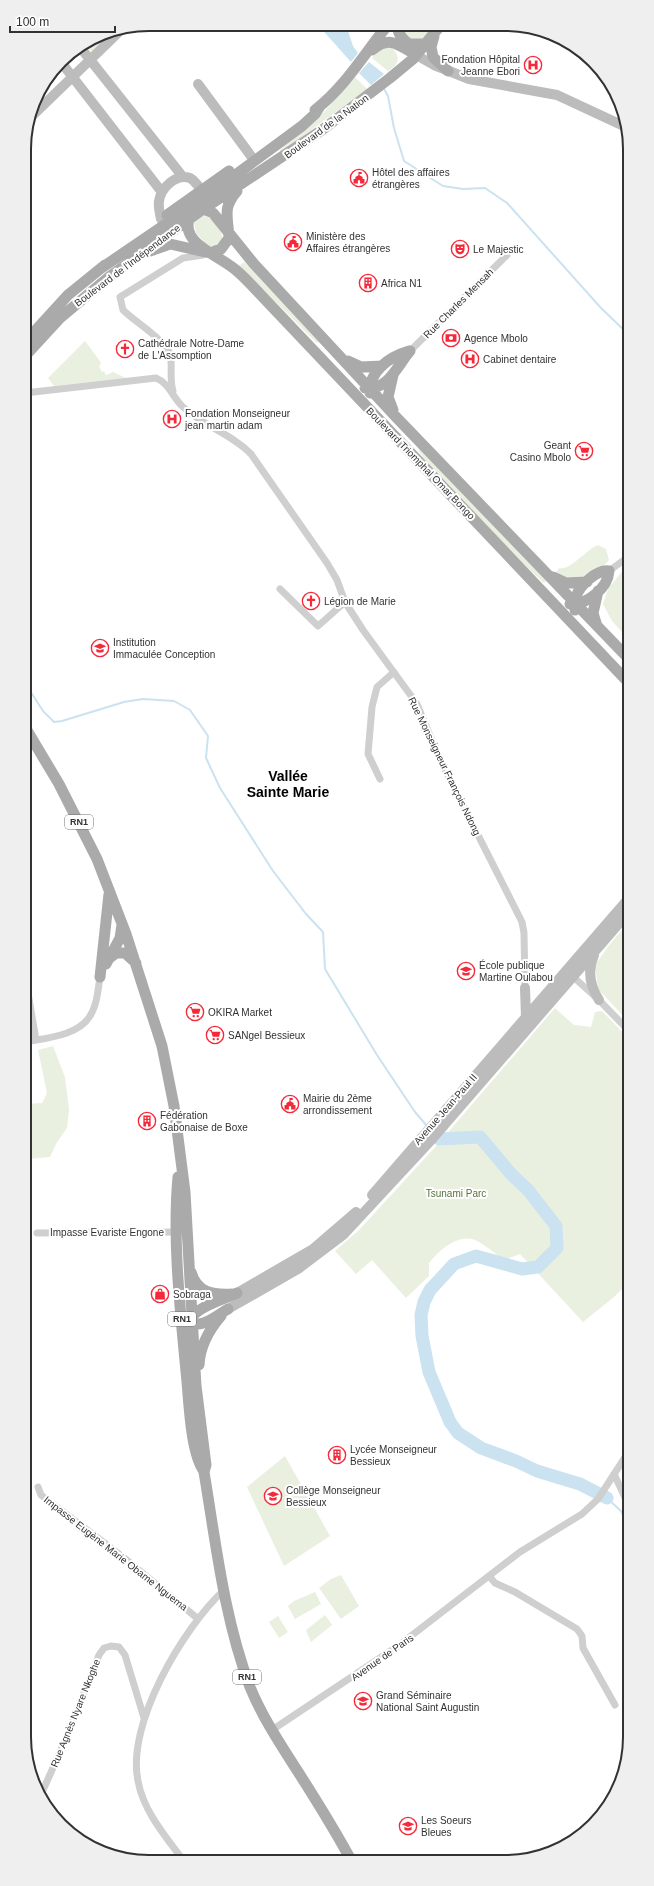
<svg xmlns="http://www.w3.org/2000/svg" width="654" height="1886" font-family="Helvetica,sans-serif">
<rect width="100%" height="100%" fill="#fff"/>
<path fill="#e9f0e0" d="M 401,26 L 434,26 L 422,40 L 407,39 Z
M 111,32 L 92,52 L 85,44 L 102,33 Z
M 391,47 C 401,55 400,65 388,71 L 372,58 L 376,52 Z
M 355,77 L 367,89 L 281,152 L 280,150 L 323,113 Z
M 203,216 C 213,216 223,229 222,239 L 217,246 L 208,246 L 196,233 L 194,223 Z
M 244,262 L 319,341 L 317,343 L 239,266 Z
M 85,341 L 100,361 L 101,364 L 99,366 L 102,372 L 104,371 L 106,375 L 113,372 L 126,378 L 54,386 L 48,378 Z
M 420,449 L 546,581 L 544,583 L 519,560 L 427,463 L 418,450 Z
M 598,545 L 606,549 L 609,560 C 599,574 570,588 556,572 L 559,568 C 570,571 587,549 598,545 Z
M 628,564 L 628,639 L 612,621 L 603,604 L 608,589 Z
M 629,922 L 629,1022 L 598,989 L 595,965 L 610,944 Z
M 555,1008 L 574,1025 L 591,1027 L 595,1012 L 602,1011 L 629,1039 L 629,1282 L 614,1297 L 583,1322 L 520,1254 L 504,1260 C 496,1254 480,1241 472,1239 C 455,1235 438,1252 429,1263 L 429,1276 L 406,1298 L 372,1260 L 356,1274 L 335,1251 L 359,1230 L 438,1144 Z
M 53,1046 L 65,1077 L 69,1110 L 67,1128 L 56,1144 L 50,1157 L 28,1159 L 29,1174 L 26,1174 L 26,1104 L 42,1103 L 47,1093 L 38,1050 Z
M 285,1456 L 330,1536 L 284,1566 L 247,1487 Z
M 341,1575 L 359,1606 L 341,1619 L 319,1588 L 331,1579 Z
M 315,1592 L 321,1604 L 295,1619 L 288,1606 L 294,1601 Z
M 325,1615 L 332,1625 L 311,1642 L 306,1630 Z
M 278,1616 L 288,1632 L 279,1638 L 269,1622 Z"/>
<path fill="#cbe2f0" d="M 318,25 L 346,25 L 353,46 L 358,53 L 351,62 Z
M 369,62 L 384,74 L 371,85 L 359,73 Z"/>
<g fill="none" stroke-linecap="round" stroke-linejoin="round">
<path stroke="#cbe2f0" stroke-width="2" d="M 383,87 L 388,96 L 394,128 L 404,161 L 443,186 L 463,189 L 485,188 L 507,203 L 601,308 L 628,334
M 25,683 L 43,711 L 54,722 L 62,721 L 124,702 L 143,699 L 174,701 L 190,710 L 208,736 L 206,758 L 220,788 L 273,871 L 306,914 L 323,932 L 325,969 L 377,1055 L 415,1112 L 427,1126
M 607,1498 L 621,1511 L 629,1526"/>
<path stroke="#cbe2f0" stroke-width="13" d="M 439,1139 L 480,1137 L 512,1175 L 528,1190 L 556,1226 L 557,1248 L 538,1267 L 522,1269 L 476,1256 L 454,1264 L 430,1290 L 424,1302 L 421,1315 L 422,1336 L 429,1372 L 450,1422 L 458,1433 L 481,1448 L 516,1461 L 537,1471 L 580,1484 L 607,1498"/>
<path stroke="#cfcfcf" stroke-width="7" d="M 410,351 L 507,255
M 173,391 C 169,378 173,366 170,354 C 166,341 134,321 123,310 L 120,297 L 183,258 L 203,255
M 25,393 L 156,378 C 169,383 173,398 183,407 C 203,426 232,434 251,454 L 327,563 L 337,580 L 345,602 L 363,630 L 417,704 L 441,762 L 522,922 L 524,933 L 525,988
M 609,571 L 628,557
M 280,589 L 318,626 L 345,602
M 380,779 L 368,754 L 372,707 L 377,687 L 394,672
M 570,974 L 599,1000 L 629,1031
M 25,975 L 36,1040
M 25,1042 C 46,1038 78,1036 90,1016 C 97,1005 98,990 100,977
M 37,1233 L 180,1232
M 614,1474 L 629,1506
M 38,1487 L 41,1495 L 123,1557 L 197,1618
M 489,1576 L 495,1583 L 515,1592 L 577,1629 L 582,1636 L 583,1648 L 615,1705
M 272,1730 L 398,1646 L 520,1552 L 582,1514 L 598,1499 L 629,1451
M 40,1797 L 64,1743 L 99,1655 L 104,1648 L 111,1646 L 119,1647 L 125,1655 L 144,1718
M 183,1860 C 165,1836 143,1810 138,1781 C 126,1724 183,1628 224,1590"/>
<path stroke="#bcbcbc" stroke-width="10" d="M 80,47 L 183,177
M 416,55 L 434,65 L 469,79 L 557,95 L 628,128
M 61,62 L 161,191
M 198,84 L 251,156
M 31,117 L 122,29
M 161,219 C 160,214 158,207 159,201 C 161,188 176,173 190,178 C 194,180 198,186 201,189
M 594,955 C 587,971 590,986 599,1000
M 525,988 L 526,1017
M 372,1195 L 629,898
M 237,1293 L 313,1249 L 356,1212
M 228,1309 L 298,1269 L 343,1235 L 433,1138 L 629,912"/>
<path stroke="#aaa" stroke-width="11" d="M 398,26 C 397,33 403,40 409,44 L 426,44
M 434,36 L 431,47 L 433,57 L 448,71
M 372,50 C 391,35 398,45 416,55
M 320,106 L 315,114 L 302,126 L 200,201 C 167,237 209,250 232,267 C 242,274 250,284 259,293 L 628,682
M 315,110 C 345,87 364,54 387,26
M 167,215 L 229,171
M 150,251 L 170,244 L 210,253 L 221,249 L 229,238 C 228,217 222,208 237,191
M 100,269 L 185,211 L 203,209 L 213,213 L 254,264 L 397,418 L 628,658
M 25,342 L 68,295 L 105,265
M 25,356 L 60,318 L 109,277 L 199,212 L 322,130 L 390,78 L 413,59 L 440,26
M 348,361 L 361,367 L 382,366
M 365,388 C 388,391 397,366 410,351
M 370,393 C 369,371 389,357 409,351
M 393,410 L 388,397 L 393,375
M 553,577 L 566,583 L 587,582
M 570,604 C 587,605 608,588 609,571 C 597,569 579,586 576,597 C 574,601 575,606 575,610
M 597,626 L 593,613 L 598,591
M 25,727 L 59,784 L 97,859 L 126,934 L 162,1046 L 174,1106 L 185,1192 L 196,1386 L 206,1465 L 204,1472 C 216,1544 224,1618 250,1687 C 261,1714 277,1739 293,1764 C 313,1795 333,1827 351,1860
M 108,959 L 116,953 L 125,953 L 136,963
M 106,964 L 120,938 L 122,925
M 100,977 L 109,894
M 178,1177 C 172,1243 181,1316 187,1382 C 189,1404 191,1454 204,1471
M 191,1272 C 197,1293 213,1295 232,1294
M 186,1319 C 199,1332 216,1316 228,1309
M 189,1321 C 196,1307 222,1300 237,1293
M 199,1365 C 200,1346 208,1331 221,1316"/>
</g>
<defs>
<symbol id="hospital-ring" viewBox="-11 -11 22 22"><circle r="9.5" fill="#fff" stroke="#f52939" stroke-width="1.5"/><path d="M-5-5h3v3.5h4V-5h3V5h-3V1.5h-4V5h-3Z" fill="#f52939"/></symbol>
<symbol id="civic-ring" viewBox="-11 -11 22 22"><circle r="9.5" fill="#fff" stroke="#f52939" stroke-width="1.5"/><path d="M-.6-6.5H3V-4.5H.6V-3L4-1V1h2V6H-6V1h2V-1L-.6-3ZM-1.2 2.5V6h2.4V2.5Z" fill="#f52939"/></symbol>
<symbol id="theatre-ring" viewBox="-11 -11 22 22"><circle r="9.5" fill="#fff" stroke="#f52939" stroke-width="1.5"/><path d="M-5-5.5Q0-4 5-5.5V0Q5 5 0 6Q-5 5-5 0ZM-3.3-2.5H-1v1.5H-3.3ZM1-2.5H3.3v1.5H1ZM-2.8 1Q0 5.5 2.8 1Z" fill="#f52939"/></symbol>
<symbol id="building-ring" viewBox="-11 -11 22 22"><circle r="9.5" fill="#fff" stroke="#f52939" stroke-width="1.5"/><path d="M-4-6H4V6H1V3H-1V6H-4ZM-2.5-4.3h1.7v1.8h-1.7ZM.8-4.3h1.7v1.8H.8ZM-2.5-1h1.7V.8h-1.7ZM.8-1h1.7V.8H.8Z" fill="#f52939"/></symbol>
<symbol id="bank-ring" viewBox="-11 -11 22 22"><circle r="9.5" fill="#fff" stroke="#f52939" stroke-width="1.5"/><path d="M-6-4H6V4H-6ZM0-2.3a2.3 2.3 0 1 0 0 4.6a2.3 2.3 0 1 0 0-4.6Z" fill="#f52939"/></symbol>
<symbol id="church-ring" viewBox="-11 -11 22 22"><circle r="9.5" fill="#fff" stroke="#f52939" stroke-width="1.5"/><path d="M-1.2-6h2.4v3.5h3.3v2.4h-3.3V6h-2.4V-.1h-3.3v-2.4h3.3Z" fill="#f52939"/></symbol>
<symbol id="supermarket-ring" viewBox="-11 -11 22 22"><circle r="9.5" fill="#fff" stroke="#f52939" stroke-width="1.5"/><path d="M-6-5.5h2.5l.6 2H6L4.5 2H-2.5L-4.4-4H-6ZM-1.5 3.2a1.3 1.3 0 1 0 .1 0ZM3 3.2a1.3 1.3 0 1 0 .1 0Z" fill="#f52939"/></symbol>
<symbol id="school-ring" viewBox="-11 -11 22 22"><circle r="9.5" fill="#fff" stroke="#f52939" stroke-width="1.5"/><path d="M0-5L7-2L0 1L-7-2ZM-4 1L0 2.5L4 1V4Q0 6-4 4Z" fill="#f52939"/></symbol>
<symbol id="shop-ring" viewBox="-11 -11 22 22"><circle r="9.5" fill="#fff" stroke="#f52939" stroke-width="1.5"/><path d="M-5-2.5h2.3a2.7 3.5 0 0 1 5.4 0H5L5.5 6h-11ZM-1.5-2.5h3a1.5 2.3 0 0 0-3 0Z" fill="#f52939"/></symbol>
<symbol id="university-ring" viewBox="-11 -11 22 22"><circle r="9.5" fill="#fff" stroke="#f52939" stroke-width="1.5"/><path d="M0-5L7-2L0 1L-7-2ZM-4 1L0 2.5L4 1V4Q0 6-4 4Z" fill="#f52939"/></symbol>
</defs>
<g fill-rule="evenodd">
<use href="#hospital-ring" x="523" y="55" width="20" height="20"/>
<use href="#civic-ring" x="349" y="168" width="20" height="20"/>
<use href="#civic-ring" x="283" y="232" width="20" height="20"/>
<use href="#theatre-ring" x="450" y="239" width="20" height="20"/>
<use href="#building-ring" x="358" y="273" width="20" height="20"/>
<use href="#bank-ring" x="441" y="328" width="20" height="20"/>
<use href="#church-ring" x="115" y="339" width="20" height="20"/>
<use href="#hospital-ring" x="460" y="349" width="20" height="20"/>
<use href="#hospital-ring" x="162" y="409" width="20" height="20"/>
<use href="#supermarket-ring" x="574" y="441" width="20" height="20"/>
<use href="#church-ring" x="301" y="591" width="20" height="20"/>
<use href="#school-ring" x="90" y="638" width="20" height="20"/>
<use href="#school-ring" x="456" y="961" width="20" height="20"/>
<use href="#supermarket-ring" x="185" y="1002" width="20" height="20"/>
<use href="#supermarket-ring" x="205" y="1025" width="20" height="20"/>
<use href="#civic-ring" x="280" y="1094" width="20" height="20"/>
<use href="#building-ring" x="137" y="1111" width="20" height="20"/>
<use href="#shop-ring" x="150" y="1284" width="20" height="20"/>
<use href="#building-ring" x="327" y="1445" width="20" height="20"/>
<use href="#school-ring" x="263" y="1486" width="20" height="20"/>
<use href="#university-ring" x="353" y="1691" width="20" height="20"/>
<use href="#school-ring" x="398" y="1816" width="20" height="20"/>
</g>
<g text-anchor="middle" stroke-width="4" stroke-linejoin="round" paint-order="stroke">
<g fill="#fff" stroke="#707070" stroke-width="1">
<rect x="65" y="815" width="28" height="14" rx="3"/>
<rect x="168" y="1312" width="28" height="14" rx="3"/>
<rect x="233" y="1670" width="28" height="14" rx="3"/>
</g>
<g font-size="9" font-weight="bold" fill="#323232">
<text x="79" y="825">RN1</text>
<text x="182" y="1322">RN1</text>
<text x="247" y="1680">RN1</text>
</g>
<g font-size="10" fill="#323232" stroke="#fff" text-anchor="start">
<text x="520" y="63" text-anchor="end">Fondation Hôpital<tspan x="520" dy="12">Jeanne Ebori</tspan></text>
<text x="372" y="176">Hôtel des affaires<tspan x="372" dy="12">étrangères</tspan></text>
<text x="306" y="240">Ministère des<tspan x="306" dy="12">Affaires étrangères</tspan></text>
<text x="473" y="253">Le Majestic</text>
<text x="381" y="287">Africa N1</text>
<text x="464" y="342">Agence Mbolo</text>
<text x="138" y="347">Cathédrale Notre-Dame<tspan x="138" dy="12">de L'Assomption</tspan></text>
<text x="483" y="363">Cabinet dentaire</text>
<text x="185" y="417">Fondation Monseigneur<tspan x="185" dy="12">jean martin adam</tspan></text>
<text x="571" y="449" text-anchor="end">Geant<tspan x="571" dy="12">Casino Mbolo</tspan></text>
<text x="324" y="605">Légion de Marie</text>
<text x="113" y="646">Institution<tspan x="113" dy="12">Immaculée Conception</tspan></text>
<text x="479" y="969">École publique<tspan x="479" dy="12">Martine Oulabou</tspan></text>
<text x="208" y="1016">OKIRA Market</text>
<text x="228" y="1039">SANgel Bessieux</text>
<text x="303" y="1102">Mairie du 2ème<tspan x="303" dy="12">arrondissement</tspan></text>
<text x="160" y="1119">Fédération<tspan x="160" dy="12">Gabonaise de Boxe</tspan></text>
<text x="173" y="1298">Sobraga</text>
<text x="350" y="1453">Lycée Monseigneur<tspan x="350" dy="12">Bessieux</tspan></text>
<text x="286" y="1494">Collège Monseigneur<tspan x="286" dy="12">Bessieux</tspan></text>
<text x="376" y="1699">Grand Séminaire<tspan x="376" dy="12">National Saint Augustin</tspan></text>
<text x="421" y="1824">Les Soeurs<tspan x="421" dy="12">Bleues</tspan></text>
</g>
<g font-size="10" fill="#323232" stroke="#fff">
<text transform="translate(326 126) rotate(-36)" y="4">Boulevard de la Nation</text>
<text transform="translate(127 265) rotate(-37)" y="4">Boulevard de l'Indépendance</text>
<text transform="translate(458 303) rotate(-45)" y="4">Rue Charles Mensah</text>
<text transform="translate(421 463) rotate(46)" y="4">Boulevard Triomphal Omar Bongo</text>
<text transform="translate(445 766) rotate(64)" y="4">Rue Monseigneur François Ndong</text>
<text transform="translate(445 1109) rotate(-49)" y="4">Avenue Jean-Paul II</text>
<text x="107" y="1236">Impasse Evariste Engone</text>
<text transform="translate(116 1553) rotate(38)" y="4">Impasse Eugène Marie Obame Nguema</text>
<text transform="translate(382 1657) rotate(-35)" y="4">Avenue de Paris</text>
<text transform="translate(75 1713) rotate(-68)" y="4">Rue Agnès Nyare Nkoghe</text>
</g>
<g font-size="10" fill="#55733a" stroke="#fff">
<text x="456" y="1197">Tsunami Parc</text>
</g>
<g font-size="14" font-weight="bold" fill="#000" stroke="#fff">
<text x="288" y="781">Vallée<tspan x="288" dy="16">Sainte Marie</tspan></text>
</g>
</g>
<path d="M0 0H654V1886H0ZM149 31H505A118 118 0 0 1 623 149V1737A118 118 0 0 1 505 1855H149A118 118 0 0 1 31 1737V149A118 118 0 0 1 149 31Z" fill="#efefef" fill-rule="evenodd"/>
<path fill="none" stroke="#323232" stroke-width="2" d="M149 31H505A118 118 0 0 1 623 149V1737A118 118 0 0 1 505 1855H149A118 118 0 0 1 31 1737V149A118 118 0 0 1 149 31Z"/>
<path d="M10 26v6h105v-6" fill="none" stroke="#323232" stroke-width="2"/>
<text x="16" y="26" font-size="12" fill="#323232" stroke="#ffffff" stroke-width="3" paint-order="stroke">100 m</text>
</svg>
